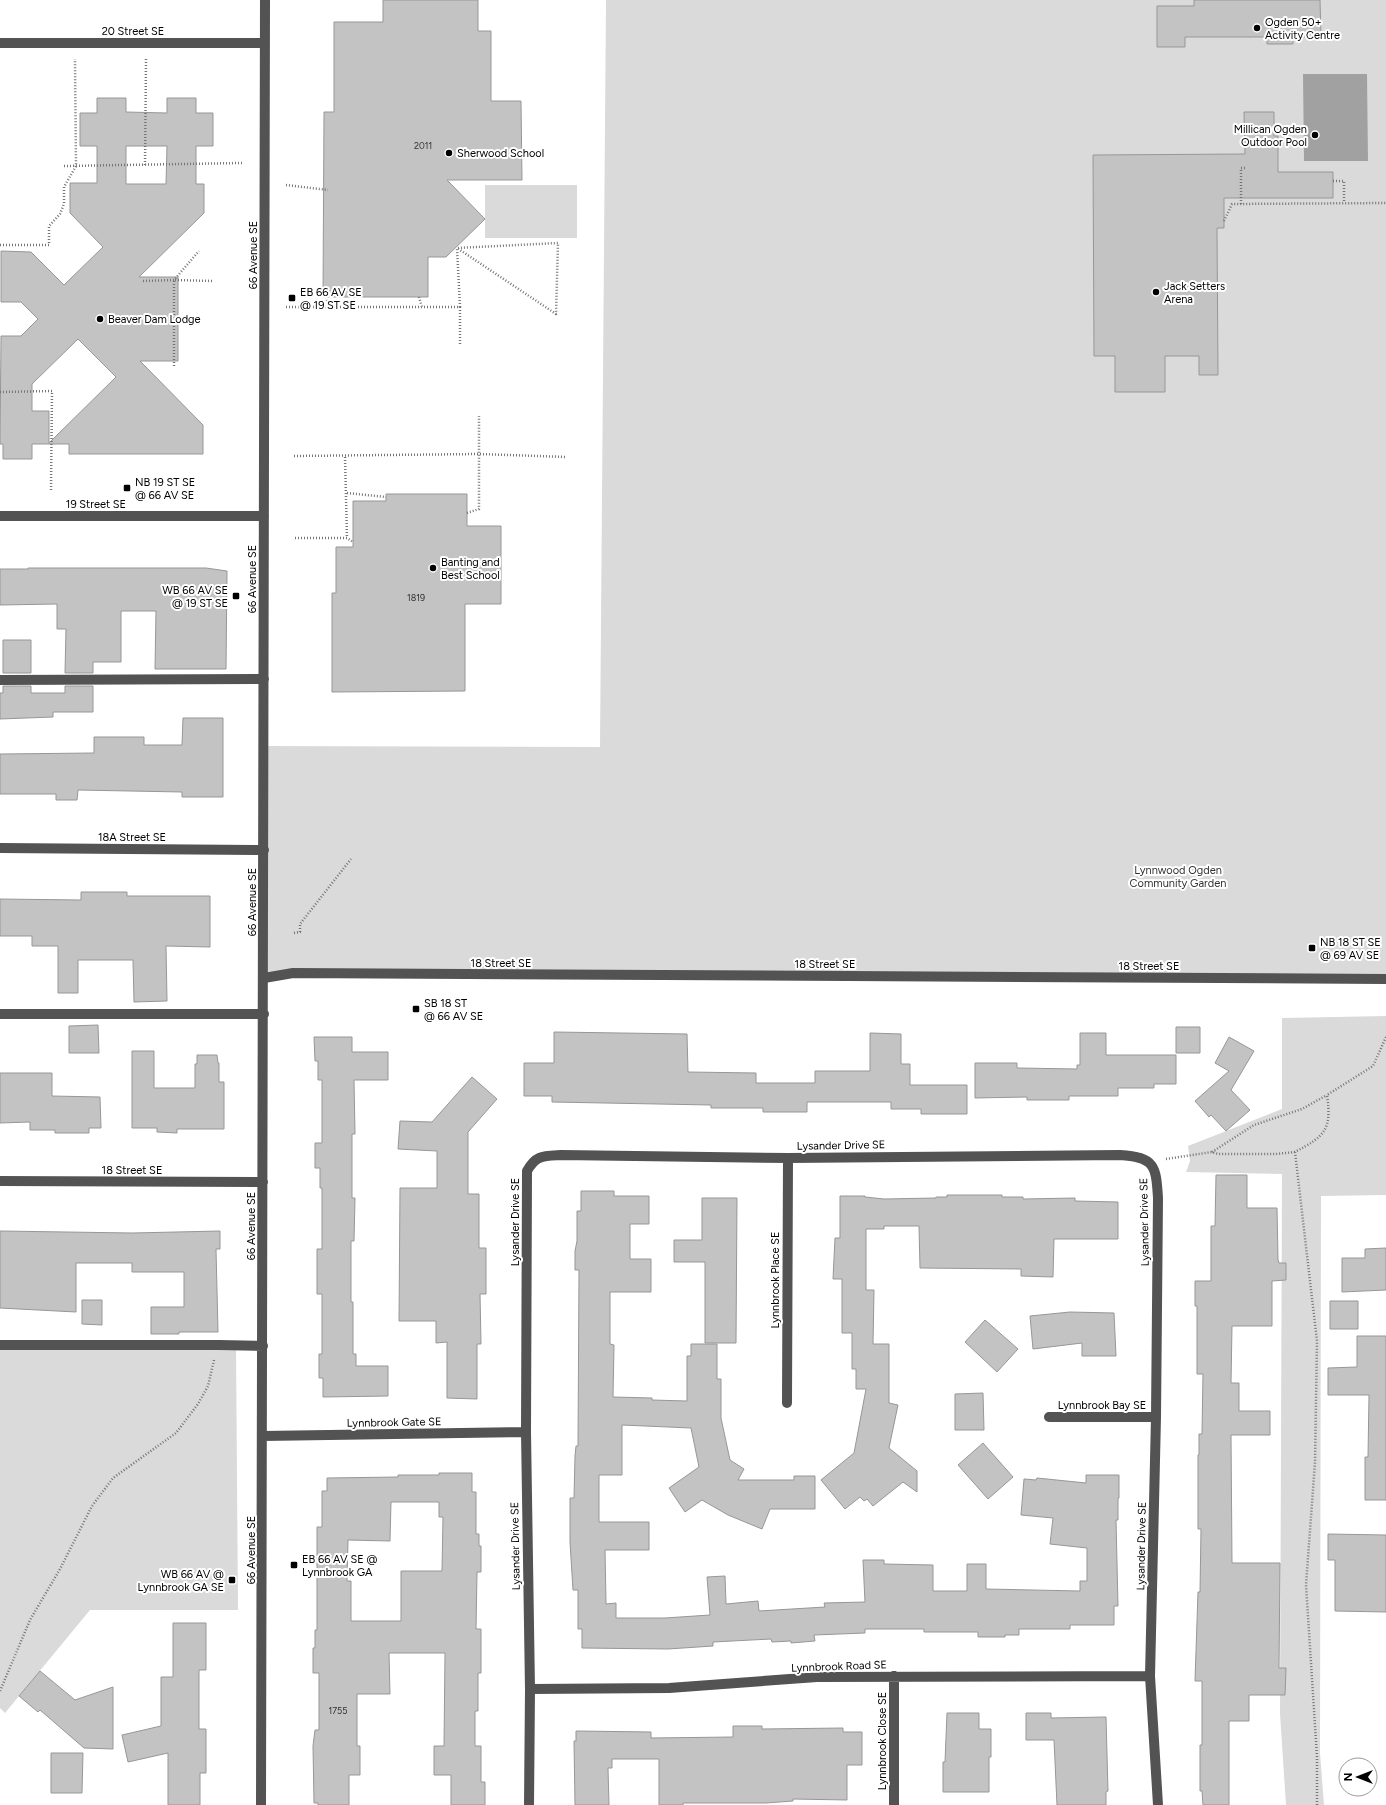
<svg xmlns="http://www.w3.org/2000/svg" width="1386" height="1805" font-family="Figtree,sans-serif">
<rect width="100%" height="100%" fill="#fff"/>
<path fill="#dadada" d="M 606,0 L 1386,0 L 1386,979 L 264,978 L 264,746 L 600,747 Z
M 485,185 L 577,185 L 577,238 L 485,238 Z
M 1386,1016 L 1386,1195 L 1321,1196 L 1320,1753 L 1324,1805 L 1286,1805 L 1280,1714 L 1282,1174 L 1186,1172 L 1190,1161 L 1188,1146 L 1282,1109 L 1282,1018 Z
M 0,1344 L 236,1345 L 238,1610 L 90,1610 L 5,1713 L 0,1708 Z"/>
<path fill="#a1a1a1" d="M 1303,74 L 1367,74 L 1368,161 L 1304,161 Z"/>
<path fill="#c3c3c3" stroke="#979797" fill-rule="evenodd" d="M 383,0 L 478,0 L 478,31 L 491,31 L 491,101 L 521,101 L 522,180 L 447,180 L 485,219 L 446,257 L 428,257 L 428,297 L 323,297 L 324,112 L 334,112 L 334,22 L 383,22 Z
M 1194,0 L 1320,0 L 1321,37 L 1293,37 L 1293,44 L 1267,44 L 1267,37 L 1185,37 L 1185,47 L 1157,47 L 1157,6 L 1194,6 Z
M 97,98 L 126,98 L 126,112 L 167,113 L 167,98 L 196,98 L 196,113 L 213,113 L 213,146 L 196,146 L 196,184 L 204,184 L 204,213 L 139,277 L 178,277 L 178,361 L 140,361 L 203,425 L 203,454 L 69,454 L 69,444 L 32,444 L 32,459 L 3,459 L 3,444 L 0,444 L 1,336 L 21,336 L 38,319 L 21,302 L 1,302 L 1,251 L 31,252 L 64,285 L 103,247 L 70,213 L 70,183 L 97,183 L 97,146 L 80,146 L 80,113 L 97,113 ZM 126,146 L 167,146 L 166,184 L 126,184 ZM 78,339 L 116,377 L 49,443 L 49,411 L 32,411 L 32,384 Z
M 1244,112 L 1274,112 L 1274,136 L 1278,136 L 1278,172 L 1333,172 L 1333,198 L 1224,198 L 1224,228 L 1217,228 L 1218,375 L 1199,375 L 1199,356 L 1165,356 L 1165,392 L 1115,392 L 1115,356 L 1094,356 L 1093,155 L 1245,154 Z
M 386,494 L 467,494 L 467,526 L 501,526 L 501,604 L 465,604 L 465,691 L 332,692 L 332,593 L 336,593 L 336,547 L 353,547 L 353,501 L 386,501 Z
M 28,568 L 206,568 L 227,571 L 226,669 L 155,669 L 156,611 L 121,611 L 121,662 L 93,662 L 93,673 L 65,673 L 66,629 L 57,629 L 57,604 L 0,605 L 0,569 L 28,569 Z
M 3,640 L 31,640 L 31,673 L 3,673 Z
M 3,686 L 31,686 L 31,693 L 65,693 L 65,686 L 93,686 L 93,712 L 53,712 L 53,717 L 0,719 L 0,693 L 3,693 Z
M 183,718 L 223,718 L 223,797 L 182,797 L 182,792 L 78,790 L 77,800 L 56,800 L 56,794 L 0,794 L 0,754 L 94,753 L 94,737 L 144,737 L 144,745 L 182,745 Z
M 81,892 L 127,892 L 127,896 L 210,896 L 210,947 L 166,946 L 167,1001 L 134,1002 L 133,960 L 78,960 L 78,993 L 58,993 L 58,946 L 32,946 L 32,936 L 0,936 L 0,899 L 81,900 Z
M 98,1025 L 99,1053 L 69,1053 L 69,1026 Z
M 1176,1027 L 1200,1027 L 1200,1053 L 1176,1053 Z
M 554,1032 L 687,1034 L 688,1072 L 756,1073 L 756,1083 L 815,1083 L 815,1071 L 870,1071 L 870,1033 L 901,1034 L 901,1064 L 910,1064 L 910,1085 L 967,1085 L 967,1114 L 921,1114 L 921,1109 L 891,1109 L 891,1102 L 807,1102 L 807,1112 L 763,1112 L 763,1108 L 711,1108 L 711,1105 L 552,1102 L 552,1096 L 524,1096 L 524,1063 L 554,1063 Z
M 1080,1033 L 1106,1033 L 1106,1055 L 1176,1055 L 1176,1084 L 1154,1084 L 1154,1088 L 1118,1088 L 1118,1096 L 1069,1096 L 1069,1100 L 1027,1100 L 1027,1097 L 975,1098 L 975,1063 L 1017,1063 L 1017,1068 L 1077,1069 L 1077,1065 L 1080,1065 Z
M 314,1037 L 352,1037 L 352,1052 L 388,1052 L 388,1080 L 354,1080 L 355,1134 L 352,1134 L 352,1198 L 355,1198 L 354,1241 L 351,1241 L 351,1302 L 353,1302 L 353,1354 L 356,1354 L 356,1366 L 388,1366 L 388,1396 L 323,1397 L 323,1378 L 319,1378 L 319,1354 L 322,1354 L 322,1294 L 317,1294 L 317,1249 L 322,1249 L 322,1188 L 320,1188 L 320,1168 L 315,1168 L 315,1143 L 322,1143 L 322,1080 L 318,1080 L 318,1061 L 315,1061 Z
M 1229,1037 L 1254,1051 L 1231,1090 L 1250,1110 L 1226,1131 L 1211,1115 L 1209,1117 L 1195,1101 L 1229,1071 L 1215,1063 Z
M 132,1051 L 154,1051 L 154,1088 L 195,1088 L 195,1064 L 197,1064 L 197,1055 L 217,1055 L 218,1063 L 219,1063 L 219,1082 L 224,1082 L 224,1129 L 177,1129 L 177,1133 L 157,1132 L 157,1128 L 132,1128 Z
M 0,1073 L 52,1073 L 52,1096 L 100,1097 L 101,1128 L 89,1128 L 89,1133 L 55,1133 L 55,1130 L 30,1130 L 30,1122 L 0,1123 Z
M 472,1077 L 497,1099 L 468,1132 L 468,1194 L 479,1194 L 479,1248 L 486,1248 L 486,1294 L 480,1294 L 481,1344 L 477,1344 L 477,1399 L 447,1398 L 447,1342 L 436,1343 L 436,1321 L 399,1321 L 400,1188 L 437,1188 L 437,1151 L 398,1149 L 400,1121 L 432,1122 Z
M 1216,1175 L 1247,1175 L 1247,1208 L 1277,1208 L 1278,1260 L 1279,1263 L 1286,1263 L 1286,1280 L 1272,1281 L 1272,1326 L 1232,1326 L 1231,1383 L 1239,1383 L 1239,1411 L 1270,1411 L 1270,1435 L 1231,1435 L 1232,1563 L 1280,1563 L 1279,1668 L 1286,1668 L 1285,1695 L 1249,1695 L 1249,1721 L 1229,1721 L 1229,1805 L 1203,1805 L 1202,1791 L 1200,1791 L 1200,1745 L 1202,1745 L 1202,1681 L 1195,1681 L 1198,1592 L 1200,1592 L 1201,1529 L 1198,1529 L 1198,1455 L 1199,1455 L 1199,1434 L 1202,1434 L 1203,1374 L 1197,1374 L 1197,1306 L 1195,1306 L 1195,1281 L 1211,1281 L 1211,1226 L 1215,1226 Z
M 581,1191 L 614,1191 L 614,1196 L 649,1196 L 649,1224 L 630,1224 L 630,1259 L 651,1259 L 651,1292 L 610,1292 L 610,1344 L 614,1345 L 613,1397 L 652,1398 L 652,1400 L 687,1401 L 687,1356 L 691,1356 L 691,1344 L 717,1344 L 717,1379 L 721,1379 L 721,1418 L 730,1460 L 744,1469 L 738,1480 L 794,1480 L 794,1476 L 815,1476 L 815,1509 L 770,1509 L 762,1529 L 728,1515 L 702,1500 L 685,1512 L 669,1488 L 699,1467 L 691,1428 L 622,1425 L 622,1475 L 599,1475 L 599,1522 L 649,1522 L 649,1550 L 605,1550 L 606,1604 L 616,1603 L 616,1618 L 665,1618 L 710,1615 L 707,1577 L 725,1576 L 726,1604 L 758,1601 L 759,1611 L 825,1607 L 824,1603 L 865,1602 L 863,1560 L 884,1560 L 884,1564 L 933,1565 L 933,1591 L 967,1591 L 967,1564 L 986,1564 L 986,1589 L 1080,1591 L 1080,1581 L 1087,1581 L 1087,1548 L 1050,1544 L 1053,1518 L 1021,1515 L 1024,1479 L 1036,1480 L 1037,1478 L 1086,1483 L 1086,1475 L 1119,1475 L 1119,1498 L 1118,1498 L 1118,1520 L 1116,1520 L 1118,1606 L 1114,1606 L 1114,1625 L 1070,1625 L 1070,1629 L 1019,1629 L 1019,1635 L 1005,1635 L 1005,1637 L 978,1637 L 978,1632 L 924,1632 L 924,1629 L 865,1629 L 865,1633 L 814,1635 L 815,1641 L 791,1643 L 791,1641 L 772,1642 L 771,1639 L 713,1642 L 713,1646 L 668,1649 L 582,1648 L 582,1629 L 578,1629 L 578,1590 L 573,1590 L 570,1542 L 570,1498 L 574,1498 L 575,1456 L 576,1446 L 578,1446 L 579,1270 L 575,1270 L 575,1251 L 577,1241 L 577,1211 L 581,1211 Z
M 947,1195 L 1002,1195 L 1002,1197 L 1023,1197 L 1023,1199 L 1075,1198 L 1075,1201 L 1118,1202 L 1118,1239 L 1054,1239 L 1053,1277 L 1021,1276 L 1021,1269 L 920,1268 L 919,1226 L 884,1226 L 884,1229 L 866,1229 L 866,1290 L 874,1290 L 873,1344 L 889,1344 L 889,1403 L 898,1405 L 889,1448 L 917,1471 L 917,1492 L 903,1482 L 873,1506 L 867,1499 L 864,1501 L 860,1497 L 845,1509 L 821,1480 L 854,1453 L 866,1389 L 856,1389 L 856,1369 L 852,1369 L 852,1333 L 842,1333 L 842,1279 L 833,1279 L 835,1238 L 840,1238 L 840,1196 L 865,1196 L 865,1197 L 884,1199 L 936,1198 L 936,1197 L 947,1197 Z
M 702,1198 L 737,1198 L 736,1343 L 705,1343 L 705,1262 L 674,1262 L 674,1240 L 702,1240 Z
M 0,1231 L 132,1233 L 220,1231 L 220,1249 L 216,1249 L 218,1332 L 179,1332 L 179,1334 L 151,1334 L 151,1307 L 184,1307 L 184,1272 L 132,1272 L 132,1263 L 76,1263 L 76,1312 L 0,1308 Z
M 1386,1248 L 1386,1290 L 1342,1292 L 1342,1258 L 1365,1258 L 1365,1249 Z
M 82,1300 L 102,1300 L 102,1325 L 82,1324 Z
M 1330,1301 L 1358,1301 L 1358,1329 L 1330,1329 Z
M 1070,1312 L 1114,1313 L 1116,1356 L 1082,1356 L 1082,1343 L 1033,1349 L 1030,1316 Z
M 985,1320 L 1018,1349 L 997,1372 L 965,1342 Z
M 1357,1336 L 1386,1336 L 1386,1500 L 1365,1500 L 1365,1457 L 1368,1457 L 1369,1395 L 1328,1395 L 1328,1368 L 1357,1367 Z
M 983,1393 L 984,1430 L 955,1430 L 955,1394 Z
M 983,1443 L 1013,1477 L 988,1499 L 958,1465 Z
M 439,1473 L 472,1473 L 472,1492 L 476,1492 L 476,1534 L 479,1534 L 479,1546 L 481,1546 L 481,1572 L 477,1572 L 476,1629 L 481,1629 L 481,1673 L 478,1673 L 478,1711 L 475,1711 L 475,1746 L 481,1746 L 481,1782 L 485,1782 L 485,1805 L 451,1805 L 451,1775 L 434,1775 L 434,1746 L 444,1746 L 445,1653 L 389,1653 L 390,1694 L 357,1694 L 357,1746 L 360,1746 L 360,1775 L 349,1775 L 349,1805 L 318,1805 L 318,1803 L 314,1803 L 313,1746 L 315,1730 L 319,1730 L 319,1673 L 313,1673 L 313,1648 L 315,1648 L 315,1630 L 317,1630 L 317,1527 L 322,1527 L 322,1491 L 327,1491 L 327,1478 L 398,1477 L 398,1475 L 439,1475 ZM 391,1502 L 439,1502 L 439,1517 L 443,1517 L 442,1571 L 401,1571 L 401,1621 L 351,1621 L 351,1581 L 347,1581 L 348,1540 L 390,1541 Z
M 1328,1534 L 1386,1535 L 1386,1612 L 1335,1611 L 1335,1560 L 1328,1560 Z
M 173,1623 L 206,1623 L 206,1670 L 199,1670 L 199,1729 L 206,1729 L 206,1773 L 200,1773 L 200,1805 L 168,1805 L 168,1753 L 128,1762 L 122,1735 L 161,1726 L 161,1677 L 173,1677 Z
M 40,1671 L 75,1700 L 113,1687 L 113,1749 L 84,1748 L 40,1710 L 38,1712 L 19,1696 Z
M 947,1713 L 979,1713 L 979,1729 L 991,1729 L 991,1757 L 989,1757 L 989,1792 L 943,1792 L 943,1762 L 945,1762 Z
M 1026,1713 L 1051,1713 L 1051,1718 L 1106,1717 L 1108,1791 L 1106,1792 L 1106,1805 L 1057,1805 L 1054,1740 L 1026,1740 Z
M 733,1726 L 762,1726 L 762,1729 L 843,1728 L 843,1732 L 862,1732 L 862,1765 L 847,1765 L 847,1800 L 793,1799 L 793,1801 L 766,1803 L 683,1803 L 683,1805 L 659,1805 L 659,1759 L 612,1759 L 612,1768 L 608,1768 L 609,1805 L 575,1805 L 574,1741 L 576,1741 L 576,1731 L 651,1732 L 651,1738 L 733,1737 Z
M 51,1753 L 83,1753 L 82,1793 L 51,1793 Z"/>
<g fill="none" stroke-linecap="round" stroke-linejoin="round">
<path stroke="#757575" stroke-width="2.5" stroke-dasharray="1 2" stroke-linecap="butt" d="M 145,165 L 146,59
M 64,166 L 242,163
M 1333,181 L 1344,181 L 1344,203
M 286,185 L 328,190
M 1241,204 L 1241,168 L 1245,168
M 1224,221 L 1232,204 L 1386,203
M 0,245 L 49,245 L 49,226 L 60,214 L 64,204 L 64,187 L 76,166 L 75,59
M 143,281 L 174,280 L 199,251
M 326,297 L 329,307
M 419,297 L 422,307
M 286,307 L 460,307 L 457,248 L 558,243 L 556,314 L 457,248
M 460,307 L 460,344
M 174,366 L 174,280 L 213,281
M 0,392 L 52,391 L 51,492
M 294,456 L 479,454 L 567,457
M 345,457 L 347,538
M 347,493 L 386,497
M 467,513 L 479,509 L 479,416
M 295,538 L 347,538 L 353,542
M 294,933 L 300,932 L 300,924 L 351,859
M 1212,1152 L 1254,1125 L 1302,1109 L 1327,1095
M 1166,1159 L 1212,1152 L 1218,1154 L 1276,1154 L 1295,1152
M 0,1691 L 30,1620 L 60,1569 L 92,1506 L 113,1478 L 176,1433 L 198,1404 L 208,1386 L 214,1360
M 1317,1805 L 1317,1757 L 1306,1585 L 1315,1462 L 1317,1341 L 1295,1152 C 1325,1136 1332,1130 1327,1095 L 1373,1066 L 1386,1037"/>
<path stroke="#535353" stroke-width="10" d="M 0,43 L 265,43
M 0,516 L 264,516
M 0,680 L 264,679
M 0,848 L 264,850
M 264,978 L 293,973 L 1386,979
M 0,1014 L 264,1014
M 0,1181 L 263,1182
M 0,1345 L 219,1345 L 263,1346
M 787,1403 L 788,1158
M 1049,1417 L 1156,1417
M 263,1436 L 526,1432
M 530,1689 L 669,1688 L 817,1677 L 1150,1676
M 261,1805 L 265,0
M 529,1805 L 530,1689 L 526,1432 L 527,1171 C 536,1155 543,1156 561,1155 L 788,1158 L 1120,1155 C 1155,1157 1156,1166 1158,1198 L 1156,1417 L 1150,1676 L 1158,1805
M 894,1805 L 894,1676"/>
</g>
<g fill="#000" stroke="#fff" stroke-width="1.5">
<circle cx="1257" cy="28" r="4"/>
<circle cx="1315" cy="135" r="4"/>
<circle cx="449" cy="153" r="4"/>
<circle cx="1156" cy="292" r="4"/>
<rect x="288" y="294" width="8" height="8" rx="2"/>
<circle cx="100" cy="319" r="4"/>
<rect x="123" y="484" width="8" height="8" rx="2"/>
<circle cx="433" cy="568" r="4"/>
<rect x="232" y="592" width="8" height="8" rx="2"/>
<rect x="1308" y="944" width="8" height="8" rx="2"/>
<rect x="412" y="1005" width="8" height="8" rx="2"/>
<rect x="290" y="1561" width="8" height="8" rx="2"/>
<rect x="228" y="1576" width="8" height="8" rx="2"/>
</g>
<g text-anchor="middle" stroke-width="4" stroke-linejoin="round" paint-order="stroke">
<g font-size="9" fill="#313131">
<text x="423" y="149">2011</text>
<text x="416" y="601">1819</text>
<text x="338" y="1714">1755</text>
</g>
<g font-size="11" fill="#000" stroke="#fff" text-anchor="start">
<text x="1265" y="26">Ogden 50+<tspan x="1265" dy="13">Activity Centre</tspan></text>
<text x="1307" y="133" text-anchor="end">Millican Ogden<tspan x="1307" dy="13">Outdoor Pool</tspan></text>
<text x="457" y="157">Sherwood School</text>
<text x="1164" y="290">Jack Setters<tspan x="1164" dy="13">Arena</tspan></text>
<text x="300" y="296">EB 66 AV SE<tspan x="300" dy="13">@ 19 ST SE</tspan></text>
<text x="108" y="323">Beaver Dam Lodge</text>
<text x="135" y="486">NB 19 ST SE<tspan x="135" dy="13">@ 66 AV SE</tspan></text>
<text x="441" y="566">Banting and<tspan x="441" dy="13">Best School</tspan></text>
<text x="228" y="594" text-anchor="end">WB 66 AV SE<tspan x="228" dy="13">@ 19 ST SE</tspan></text>
<text x="1320" y="946">NB 18 ST SE<tspan x="1320" dy="13">@ 69 AV SE</tspan></text>
<text x="424" y="1007">SB 18 ST<tspan x="424" dy="13">@ 66 AV SE</tspan></text>
<text x="302" y="1563">EB 66 AV SE @<tspan x="302" dy="13">Lynnbrook GA</tspan></text>
<text x="224" y="1578" text-anchor="end">WB 66 AV @<tspan x="224" dy="13">Lynnbrook GA SE</tspan></text>
</g>
<g font-size="11" fill="#000" stroke="#fff">
<text x="133" y="35">20 Street SE</text>
<text transform="translate(253 255) rotate(-90)" y="4">66 Avenue SE</text>
<text x="96" y="508">19 Street SE</text>
<text transform="translate(252 579) rotate(-90)" y="4">66 Avenue SE</text>
<text x="132" y="841">18A Street SE</text>
<text transform="translate(252 902) rotate(-90)" y="4">66 Avenue SE</text>
<text x="501" y="967">18 Street SE</text>
<text x="825" y="968">18 Street SE</text>
<text x="1149" y="970">18 Street SE</text>
<text transform="translate(841 1145) rotate(-1)" y="4">Lysander Drive SE</text>
<text x="132" y="1174">18 Street SE</text>
<text transform="translate(515 1222) rotate(-90)" y="4">Lysander Drive SE</text>
<text transform="translate(1144 1222) rotate(-91)" y="4">Lysander Drive SE</text>
<text transform="translate(251 1226) rotate(-90)" y="4">66 Avenue SE</text>
<text transform="translate(775 1280) rotate(-90)" y="4">Lynnbrook Place SE</text>
<text x="1102" y="1409">Lynnbrook Bay SE</text>
<text transform="translate(394 1422) rotate(-1)" y="4">Lynnbrook Gate SE</text>
<text transform="translate(515 1546) rotate(-91)" y="4">Lysander Drive SE</text>
<text transform="translate(1141 1546) rotate(-89)" y="4">Lysander Drive SE</text>
<text transform="translate(251 1550) rotate(-90)" y="4">66 Avenue SE</text>
<text transform="translate(839 1666) rotate(-2)" y="4">Lynnbrook Road SE</text>
<text transform="translate(882 1741) rotate(-90)" y="4">Lynnbrook Close SE</text>
</g>
<g font-size="11" fill="#313131" stroke="#fff">
<text x="1178" y="874">Lynnwood Ogden<tspan x="1178" dy="13">Community Garden</tspan></text>
</g>
</g>
<g transform="translate(1358 1777) rotate(270)"><circle r="19" fill="#ffffff" stroke="#999999"/>
<path d="M0-3L7 15L0 10L-7 15Z" fill="#000000"/>
<text y="-6" font-size="11" font-weight="bold" text-anchor="middle" fill="#000000">N</text>
</g>
</svg>
